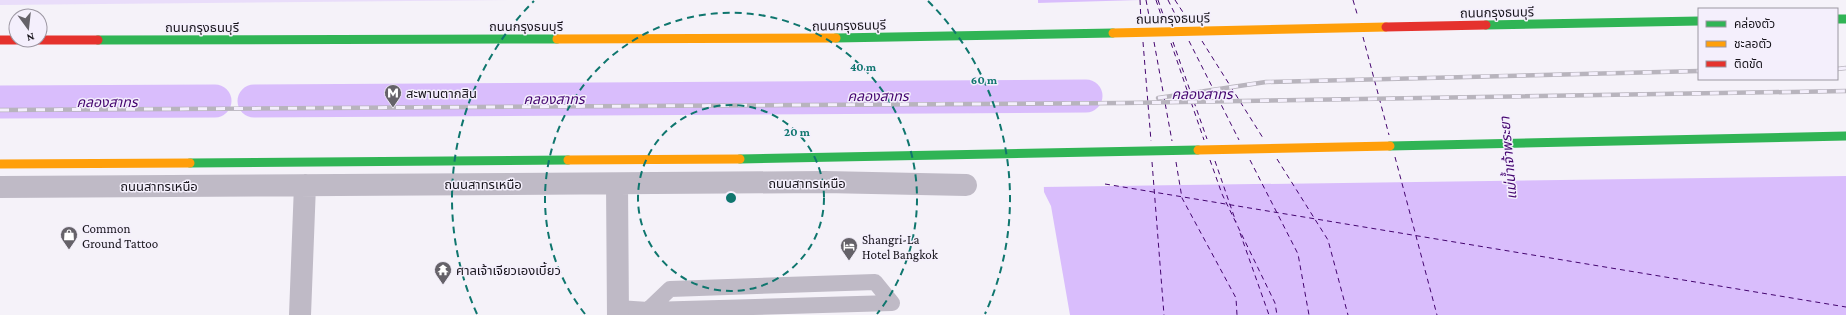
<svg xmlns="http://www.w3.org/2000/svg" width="1846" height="315" font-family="'Crimson Pro','Noto Sans Thai',serif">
<rect width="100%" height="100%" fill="#f5f2f9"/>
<path fill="#e9ddfa" d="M 0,0 L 518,0 L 0,5 Z"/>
<path fill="#d9bdfc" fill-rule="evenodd" d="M 1038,0 L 1846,0 L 1846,315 L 1070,315 L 1051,206 L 1044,192 ZM 1699,9 L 1837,9 L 1837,79 L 1699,79 Z"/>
<path fill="#f5f2f9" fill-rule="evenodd" d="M 1140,0 L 1846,0 L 1846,176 L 1042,187 L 1037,3 ZM 1699,9 L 1837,9 L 1837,79 L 1699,79 Z"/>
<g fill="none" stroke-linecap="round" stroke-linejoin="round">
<path stroke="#d9bdfc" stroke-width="33" d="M 254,101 L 1086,96
M 0,102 L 215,101"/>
<path stroke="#44056f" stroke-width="1" stroke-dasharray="5 4" stroke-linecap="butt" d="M 1140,0 L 1141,21
M 1146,0 L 1150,21
M 1156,0 L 1163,21
M 1158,0 L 1165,20
M 1168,0 L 1178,20
M 1175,0 L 1188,20
M 1353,0 L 1358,17
M 1363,37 L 1389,135
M 1189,41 L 1239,140
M 1202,41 L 1263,138
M 1143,42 L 1151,141
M 1154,42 L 1172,141
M 1173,42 L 1207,139
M 1171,43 L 1204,140
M 1395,157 L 1437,315
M 1277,159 L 1328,240 L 1348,315
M 1210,160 L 1222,194 L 1275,303 L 1277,315
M 1250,160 L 1298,254 L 1309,315
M 1215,161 L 1236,222
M 1152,162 L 1164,315
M 1176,162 L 1182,198 L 1236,298 L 1237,315
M 1105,184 L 1846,307
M 1240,233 L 1269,315"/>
<path stroke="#bfbac6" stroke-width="16" d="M 618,308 L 648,310 L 892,303
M 648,310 L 670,289 L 875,282 L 892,303"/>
<path stroke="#bfbac6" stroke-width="22" d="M 617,184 L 618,315
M 0,187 L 825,182 L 966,185
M 300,315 L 305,185"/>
<path stroke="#30b455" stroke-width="9" d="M 1837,19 L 1846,19
M 1486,25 L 1699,21
M 836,38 L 1113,33
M 98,40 L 557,39
M 1390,146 L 1846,136
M 740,159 L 1198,150
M 190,163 L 568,160"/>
<path stroke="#ff9f0a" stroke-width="9" d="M 1113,33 L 1386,27
M 557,39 L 836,38
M 1198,150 L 1390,146
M 568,160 L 740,159
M 0,164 L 190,163"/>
<path stroke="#e5322d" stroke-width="9" d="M 1386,27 L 1486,25
M 0,40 L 98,40"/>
<defs>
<path id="rail" d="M 1837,69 L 1846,68
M 1158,98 L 1266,82 L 1699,71
M 0,110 L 1124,103 L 1846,91"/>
</defs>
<use href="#rail" stroke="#b8b4bd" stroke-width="4.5"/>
<use href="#rail" stroke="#f4effc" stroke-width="3" stroke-dasharray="9" stroke-linecap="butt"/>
</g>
<g fill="none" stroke="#0f766e" stroke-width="2" stroke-dasharray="7 5">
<circle cx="731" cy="198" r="93"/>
<path d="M585 314A186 186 0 1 1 877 314"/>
<path d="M477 314A279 279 0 0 1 534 1M928 1A279 279 0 0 1 985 314"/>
</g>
<defs>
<symbol id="metro-pin" viewBox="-11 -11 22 30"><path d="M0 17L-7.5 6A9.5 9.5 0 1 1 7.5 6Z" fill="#656269" stroke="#f4effc"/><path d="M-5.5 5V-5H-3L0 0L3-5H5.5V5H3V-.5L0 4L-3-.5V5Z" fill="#fff"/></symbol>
<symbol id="shop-pin" viewBox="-11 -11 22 30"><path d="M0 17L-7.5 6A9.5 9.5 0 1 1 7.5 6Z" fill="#656269" stroke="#f4effc"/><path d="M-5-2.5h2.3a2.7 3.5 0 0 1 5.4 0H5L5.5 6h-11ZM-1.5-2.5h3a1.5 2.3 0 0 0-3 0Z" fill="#fff"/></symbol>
<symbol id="hotel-pin" viewBox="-11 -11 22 30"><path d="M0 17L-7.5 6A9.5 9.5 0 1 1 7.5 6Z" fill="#656269" stroke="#f4effc"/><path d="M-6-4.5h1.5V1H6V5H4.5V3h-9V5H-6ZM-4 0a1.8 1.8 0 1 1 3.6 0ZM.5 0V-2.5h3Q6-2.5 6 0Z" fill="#fff"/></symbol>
<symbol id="temple-pin" viewBox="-11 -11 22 30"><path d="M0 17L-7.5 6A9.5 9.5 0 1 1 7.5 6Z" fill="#656269" stroke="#f4effc"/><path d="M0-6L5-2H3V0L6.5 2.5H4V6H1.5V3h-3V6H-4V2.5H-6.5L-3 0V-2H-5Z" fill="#fff"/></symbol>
</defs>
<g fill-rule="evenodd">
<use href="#metro-pin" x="383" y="83" width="20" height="27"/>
<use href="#shop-pin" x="59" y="225" width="20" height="27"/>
<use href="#hotel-pin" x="839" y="236" width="20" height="27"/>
<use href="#temple-pin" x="433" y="260" width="20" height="27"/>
</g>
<g text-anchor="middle" stroke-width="3" stroke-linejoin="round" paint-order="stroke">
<g font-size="13" fill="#17141b" stroke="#f4effc">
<text transform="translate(1497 12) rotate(-1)" y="5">ถนนกรุงธนบุรี</text>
<text transform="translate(1173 18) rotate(-1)" y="5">ถนนกรุงธนบุรี</text>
<text transform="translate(849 25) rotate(-1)" y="5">ถนนกรุงธนบุรี</text>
<text x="526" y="31">ถนนกรุงธนบุรี</text>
<text x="202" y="32">ถนนกรุงธนบุรี</text>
<text x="807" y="188">ถนนสาทรเหนือ</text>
<text x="483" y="189">ถนนสาทรเหนือ</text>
<text x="159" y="191">ถนนสาทรเหนือ</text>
</g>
<g font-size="13" fill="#17141b" stroke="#f4effc" text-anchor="start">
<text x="406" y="98">สะพานตากสิน</text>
<text x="82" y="233">Common<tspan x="82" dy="15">Ground Tattoo</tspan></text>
<text x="862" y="244">Shangri-La<tspan x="862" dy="15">Hotel Bangkok</tspan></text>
<text x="456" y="275">ศาลเจ้าเจียวเองเบี้ยว</text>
</g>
<g font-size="14" font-style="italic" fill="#44056f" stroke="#f4effc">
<text x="1202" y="99">คลองสาทร</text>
<text x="878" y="101">คลองสาทร</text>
<text x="554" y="104">คลองสาทร</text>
<text x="107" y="107">คลองสาทร</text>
<text transform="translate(1508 158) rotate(-95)" y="5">แม่น้ำเจ้าพระยา</text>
</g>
</g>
<circle cx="731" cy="198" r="6" fill="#0f766e" stroke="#f4effc" stroke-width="2"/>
<g font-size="12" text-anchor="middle" font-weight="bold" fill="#0f766e" stroke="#f4effc" stroke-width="3" stroke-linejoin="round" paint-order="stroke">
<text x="863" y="71">40 m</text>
<text x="984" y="84">60 m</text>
<text x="797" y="136">20 m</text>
</g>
<rect x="1698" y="8" width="140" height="72" fill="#f4effc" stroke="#9c97a2"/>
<rect x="1706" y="21" width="20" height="6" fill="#30b455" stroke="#9c97a2"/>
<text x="1734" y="28" font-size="12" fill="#17141b">คล่องตัว</text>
<rect x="1706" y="41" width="20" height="6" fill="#ff9f0a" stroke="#9c97a2"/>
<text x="1734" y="48" font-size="12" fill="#17141b">ชะลอตัว</text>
<rect x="1706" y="61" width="20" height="6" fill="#e5322d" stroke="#9c97a2"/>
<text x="1734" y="68" font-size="12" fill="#17141b">ติดขัด</text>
<g transform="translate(28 28) rotate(165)"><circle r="19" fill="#f4effc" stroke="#9c97a2"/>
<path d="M0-3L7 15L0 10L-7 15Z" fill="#656269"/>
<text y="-6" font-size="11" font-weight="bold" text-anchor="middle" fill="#17141b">N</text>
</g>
</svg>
